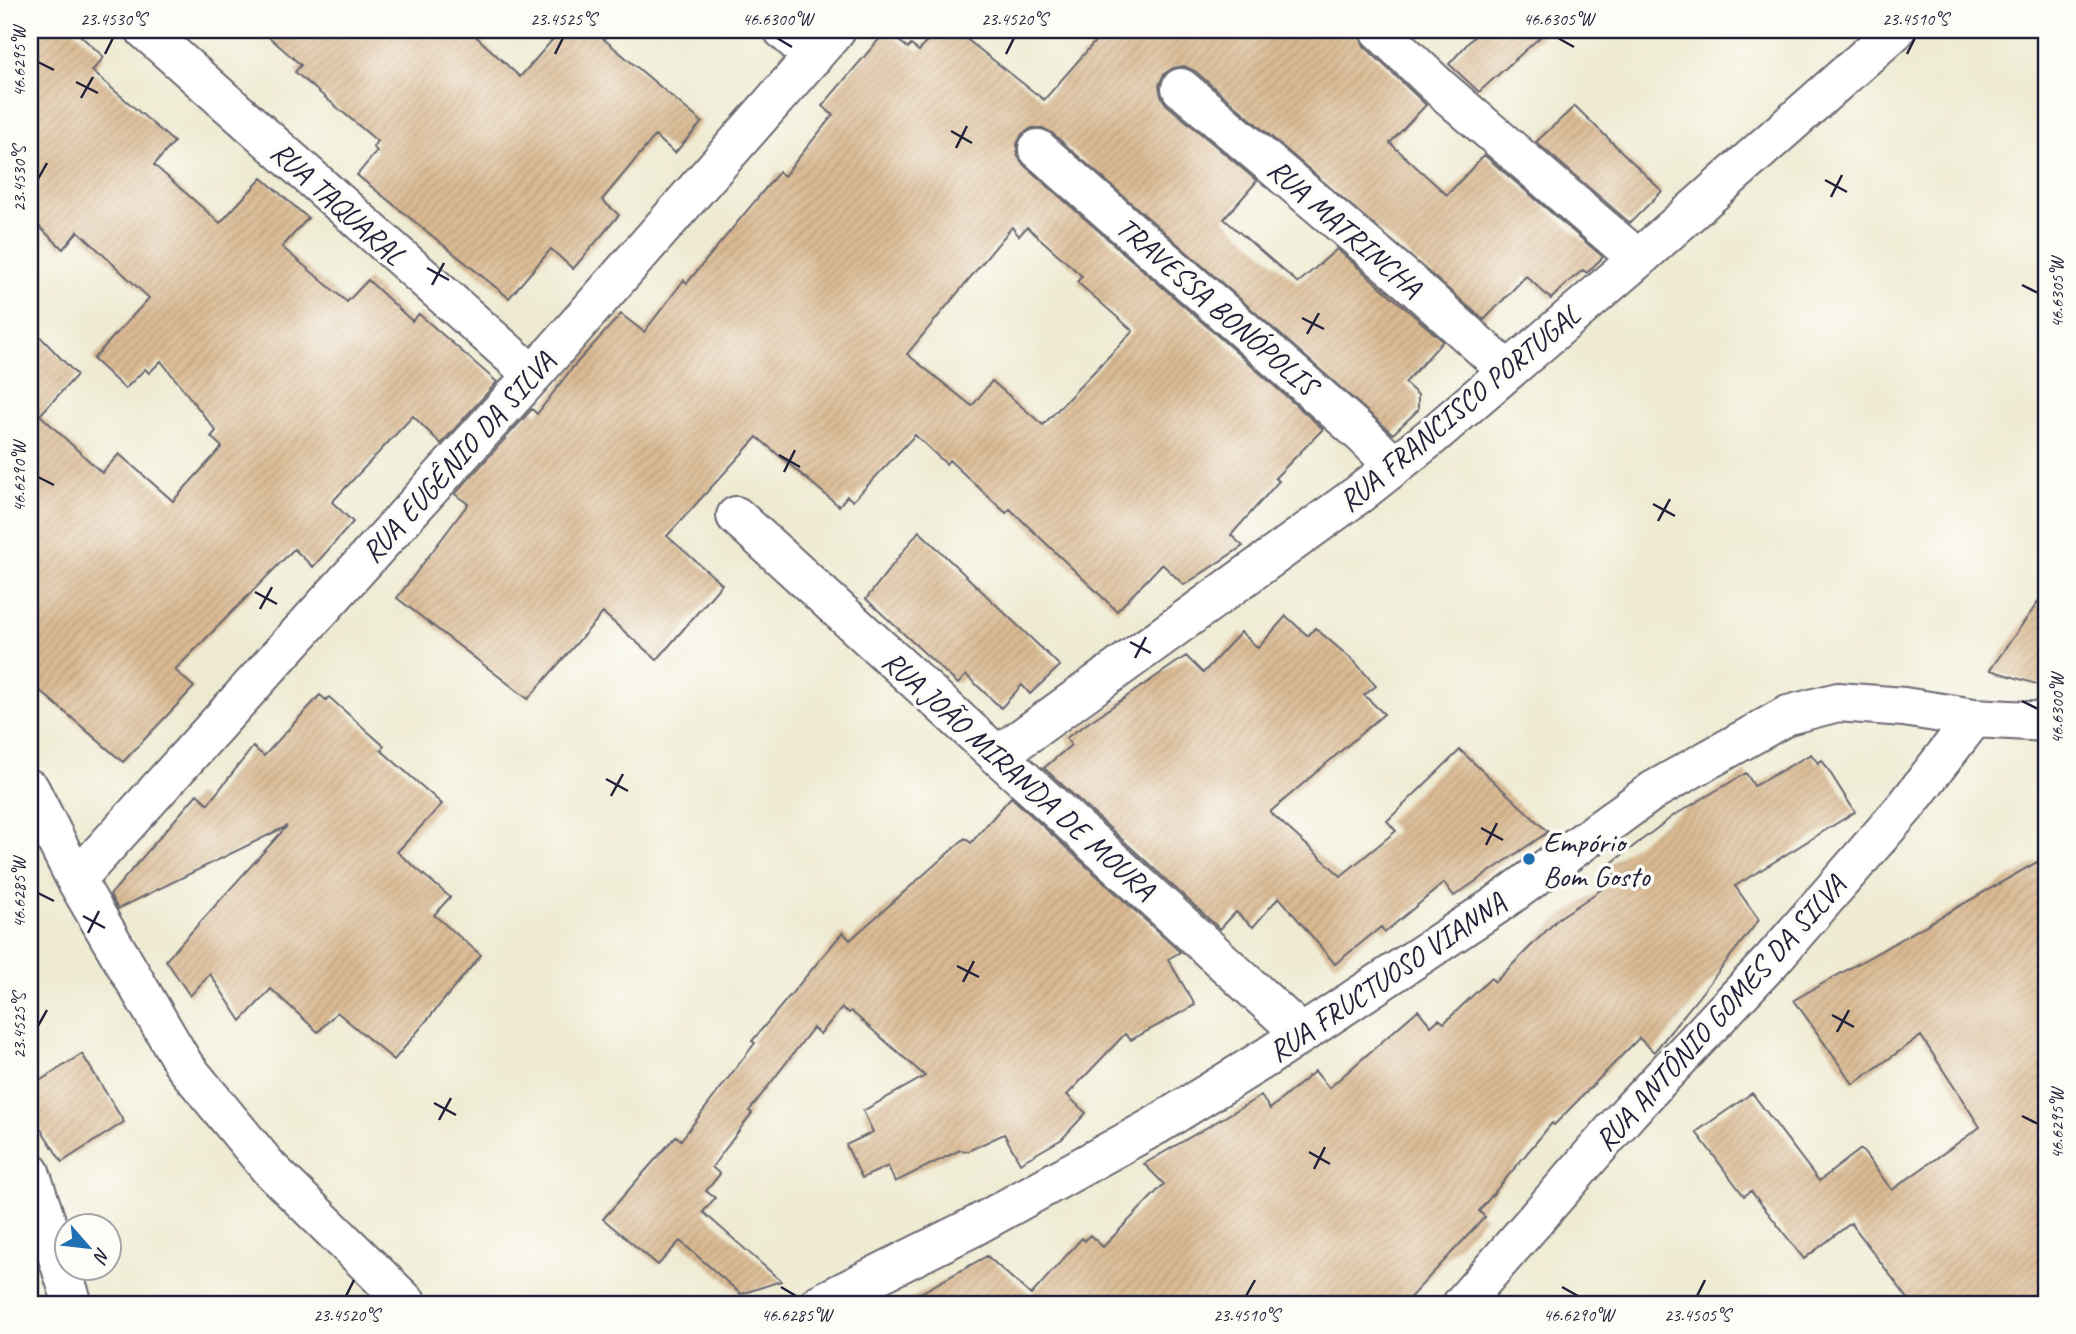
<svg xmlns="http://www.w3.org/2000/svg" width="2076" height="1334" font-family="Caveat,sans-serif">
<defs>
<pattern id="building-hatch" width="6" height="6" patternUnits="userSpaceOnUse" patternTransform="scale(1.75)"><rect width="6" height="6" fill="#daba93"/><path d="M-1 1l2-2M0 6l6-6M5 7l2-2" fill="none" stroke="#bba080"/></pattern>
</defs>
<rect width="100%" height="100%" fill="#fdfcf7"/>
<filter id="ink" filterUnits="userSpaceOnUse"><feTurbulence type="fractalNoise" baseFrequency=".0143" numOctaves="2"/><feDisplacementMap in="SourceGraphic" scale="14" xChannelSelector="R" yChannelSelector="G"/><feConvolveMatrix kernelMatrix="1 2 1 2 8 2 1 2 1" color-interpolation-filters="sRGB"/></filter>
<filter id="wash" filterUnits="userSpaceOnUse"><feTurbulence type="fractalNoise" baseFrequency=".00686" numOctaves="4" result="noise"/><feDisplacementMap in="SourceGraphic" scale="28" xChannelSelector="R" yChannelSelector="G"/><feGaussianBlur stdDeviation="1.57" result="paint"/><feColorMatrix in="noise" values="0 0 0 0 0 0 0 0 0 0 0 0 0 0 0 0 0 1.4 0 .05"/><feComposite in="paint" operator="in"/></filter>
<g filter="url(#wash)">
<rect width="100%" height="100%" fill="#efebd3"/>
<g id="blocks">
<path fill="url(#building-hatch)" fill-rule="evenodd" d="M 30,30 L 74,30 L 104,57 L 92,71 L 174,142 L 154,165 L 220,223 L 262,178 L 308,218 L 282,247 L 347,302 L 368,280 L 412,321 L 419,314 L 497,382 L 441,444 L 413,416 L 332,502 L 353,522 L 313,567 L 294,549 L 175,670 L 194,687 L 123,762 L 30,682 L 30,326 L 77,375 L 40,415 L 102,473 L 119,454 L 173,501 L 222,447 L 211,437 L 216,431 L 161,361 L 149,373 L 145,369 L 125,389 L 93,359 L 149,298 L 78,231 L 63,249 L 30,218 Z
M 261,30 L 469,30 L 520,77 L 561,30 L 593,30 L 702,122 L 675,153 L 655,136 L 602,200 L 619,215 L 573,269 L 551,249 L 509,298 L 357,175 L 377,151 L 373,147 L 377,141 L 295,72 L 301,65 Z
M 935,30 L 955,30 L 1044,100 L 1105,30 L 1358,30 L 1364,46 L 1426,105 L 1390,143 L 1447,195 L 1484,155 L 1603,257 L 1587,273 L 1583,270 L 1567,283 L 1551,299 L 1526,276 L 1484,320 L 1195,71 L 1184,66 L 1173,68 L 1164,74 L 1159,85 L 1161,96 L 1166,104 L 1257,181 L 1224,219 L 1298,283 L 1337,249 L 1443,341 L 1405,383 L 1418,395 L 1418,410 L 1393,434 L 1052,133 L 1043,128 L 1032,128 L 1022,134 L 1017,144 L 1017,155 L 1024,165 L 1323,429 L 1275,478 L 1279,481 L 1231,535 L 1243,546 L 1184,585 L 1162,564 L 1117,611 L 1010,509 L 1006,513 L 949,460 L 946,464 L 915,435 L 853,501 L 847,496 L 839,506 L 757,437 L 667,536 L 722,584 L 657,660 L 603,613 L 528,699 L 397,598 L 468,504 L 455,494 L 532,409 L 537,414 L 573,367 L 621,314 L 644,332 L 684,280 L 687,283 L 779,172 L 784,176 L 833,115 L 822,106 L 886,31 L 908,48 L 911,45 L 919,51 ZM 1012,227 L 1019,236 L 1027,227 L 1082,276 L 1077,282 L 1133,331 L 1043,425 L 992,381 L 972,406 L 907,354 Z
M 1480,30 L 1548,30 L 1479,92 L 1449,64 Z
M 1575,106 L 1662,191 L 1630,223 L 1536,142 Z
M 919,531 L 1060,666 L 1030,694 L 1022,685 L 1001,708 L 966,675 L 958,684 L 866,599 Z
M 2046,591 L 2046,687 L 1990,670 Z
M 1286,616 L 1308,636 L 1315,628 L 1355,662 L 1376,686 L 1364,695 L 1384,714 L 1270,812 L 1341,876 L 1396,831 L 1387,821 L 1460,750 L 1548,832 L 1454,896 L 1444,883 L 1385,932 L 1381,927 L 1335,964 L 1279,897 L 1253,927 L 1236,912 L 1220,929 L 1044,768 L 1071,745 L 1066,738 L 1186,656 L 1203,673 L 1241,632 L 1258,648 Z
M 320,695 L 326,700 L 329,697 L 384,746 L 381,750 L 442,804 L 397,852 L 450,897 L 434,915 L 481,955 L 394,1060 L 337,1012 L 318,1032 L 271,989 L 241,1021 L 210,974 L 190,996 L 166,960 L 287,826 L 118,909 L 110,895 L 197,794 L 208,804 L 253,747 L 264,756 Z
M 1811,754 L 1818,763 L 1822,760 L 1855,812 L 1735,886 L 1759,920 L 1696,1000 L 1654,1052 L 1639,1038 L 1554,1125 L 1552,1123 L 1479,1211 L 1485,1217 L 1404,1304 L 901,1304 L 987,1256 L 1031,1295 L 1082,1238 L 1085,1241 L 1090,1235 L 1103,1247 L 1164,1184 L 1144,1164 L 1261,1096 L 1270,1109 L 1315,1071 L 1329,1088 L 1418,1010 L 1431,1026 L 1439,1019 L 1444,1023 L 1491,978 L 1495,982 L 1559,918 L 1617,879 L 1609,865 L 1673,816 L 1746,773 L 1754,786 Z
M 1011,797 L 1180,952 L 1168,959 L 1195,1005 L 1131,1040 L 1125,1034 L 1067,1095 L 1086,1113 L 1062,1139 L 1020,1163 L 1004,1134 L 968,1151 L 960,1150 L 895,1182 L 888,1166 L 862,1178 L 846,1145 L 873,1132 L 863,1111 L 925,1076 L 851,1011 L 849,1013 L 842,1008 L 820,1034 L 813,1028 L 749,1111 L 752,1113 L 712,1167 L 720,1174 L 706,1191 L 715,1198 L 703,1212 L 781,1281 L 741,1294 L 680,1241 L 658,1265 L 603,1219 L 676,1136 L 681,1140 L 755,1043 L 752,1041 L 843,932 L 850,940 L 965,838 L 971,843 Z
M 2046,857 L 2046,1304 L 1912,1304 L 1851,1223 L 1804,1259 L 1751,1191 L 1744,1196 L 1696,1132 L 1752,1093 L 1819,1181 L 1861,1149 L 1892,1190 L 1980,1127 L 1921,1036 L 1853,1084 L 1794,1000 Z
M 82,1054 L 124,1122 L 62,1162 L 30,1112 L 30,1087 Z"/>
</g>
</g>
<g filter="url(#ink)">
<use href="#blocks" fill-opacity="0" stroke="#6a6870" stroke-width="2"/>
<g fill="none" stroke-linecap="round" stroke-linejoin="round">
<defs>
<path id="minor" d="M 145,30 L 533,375
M 783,30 L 813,57
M 1379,30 L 1440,88 L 1638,259
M 1181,88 L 1407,280 L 1508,371
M 1038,149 L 1364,436 L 1394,466
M 736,516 L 1302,1034
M 997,756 L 1359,494 L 1431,437 L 1638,259 L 1896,30
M 30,789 L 76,880 L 184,1065 L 269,1168 L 408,1304
M 76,880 L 533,375 L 836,30
M 30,1172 L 73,1304
M 819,1304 L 973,1227 L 1155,1126 L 1267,1057 L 1495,906 L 1654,790 L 1788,715 L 1838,702 L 1904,707 L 1974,718 L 2046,722
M 1462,1304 L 1630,1111 L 1772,960 L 1906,806 L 1974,718"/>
</defs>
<use href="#minor" stroke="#6a6870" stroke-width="42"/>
<use href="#minor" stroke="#fff" stroke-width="38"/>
</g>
</g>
<path fill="none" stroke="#22223b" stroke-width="2.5" d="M 777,38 L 792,47M 1558,38 L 1574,47M 105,54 L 113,38M 555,54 L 563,38M 1006,54 L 1014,38M 1907,54 L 1915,38M 38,62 L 54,70M 76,82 L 98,93M 81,98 L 93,77M 951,131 L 972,143M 956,148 L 967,126M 38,179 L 47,163M 1825,180 L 1847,192M 1831,197 L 1842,175M 427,268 L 449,280M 432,285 L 444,263M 2022,285 L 2038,293M 1302,318 L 1324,329M 1307,334 L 1319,313M 779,455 L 800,467M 784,472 L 795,450M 38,477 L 54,485M 1653,504 L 1675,516M 1658,521 L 1670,499M 255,592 L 277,604M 260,609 L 272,587M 1130,642 L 1151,653M 1135,658 L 1146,637M 2022,701 L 2038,709M 606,779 L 628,791M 611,796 L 623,774M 1481,828 L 1503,840M 1486,845 L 1497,823M 38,893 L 54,901M 83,916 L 105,928M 88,933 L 99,911M 957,966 L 979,977M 963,982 L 974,961M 1832,1015 L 1854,1027M 38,1026 L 47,1010M 1837,1032 L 1849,1010M 434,1103 L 456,1115M 2022,1116 L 2038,1124M 439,1120 L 451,1098M 1309,1152 L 1330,1164M 1314,1169 L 1325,1147M 781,1287 L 796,1296M 1562,1287 L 1578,1296M 346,1296 L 354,1280M 1246,1296 L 1255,1280M 1697,1296 L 1705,1280"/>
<circle fill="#1f6fb2" stroke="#fdfcf7" stroke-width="2.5" cx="1529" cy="859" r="7"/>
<g text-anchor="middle" stroke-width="7" stroke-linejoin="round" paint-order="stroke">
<g font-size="30" fill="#22223b" stroke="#fdfcf7">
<text transform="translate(338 203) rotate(42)" y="10">RUA TAQUARAL</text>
<text transform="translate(1345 228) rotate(41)" y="10">RUA MATRINCHA</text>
<text transform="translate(1217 306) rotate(41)" y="10">TRAVESSA BONÓPOLIS</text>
<text transform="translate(1459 408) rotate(-40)" y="10">RUA FRANCISCO PORTUGAL</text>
<text transform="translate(458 457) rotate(-48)" y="10">RUA EUGÊNIO DA SILVA</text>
<text transform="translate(1019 775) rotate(42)" y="10">RUA JOÃO MIRANDA DE MOURA</text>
<text transform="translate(1387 977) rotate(-34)" y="10">RUA FRUCTUOSO VIANNA</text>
<text transform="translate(1720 1013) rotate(-48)" y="10">RUA ANTÔNIO GOMES DA SILVA</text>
</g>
<g font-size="30" fill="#22223b" stroke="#fdfcf7" text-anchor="start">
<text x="1543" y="852">Empório<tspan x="1543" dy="34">Bom Gosto</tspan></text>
</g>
</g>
<rect width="2076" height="1334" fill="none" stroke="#fdfcf7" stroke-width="77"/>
<g transform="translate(88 1247) rotate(118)"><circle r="33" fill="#fdfcf7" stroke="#a5a5ac" stroke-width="2"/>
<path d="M0-5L12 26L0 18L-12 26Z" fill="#1f6fb2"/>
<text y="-10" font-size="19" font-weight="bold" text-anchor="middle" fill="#22223b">N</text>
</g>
<rect x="38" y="38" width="2000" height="1258" fill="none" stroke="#22223b" stroke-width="2.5"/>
<g font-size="18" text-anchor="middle" fill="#22223b">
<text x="113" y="25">23.4530°S</text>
<text x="563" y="25">23.4525°S</text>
<text x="777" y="25">46.6300°W</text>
<text x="1014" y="25">23.4520°S</text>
<text x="1558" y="25">46.6305°W</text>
<text x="1915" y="25">23.4510°S</text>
<text transform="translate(19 62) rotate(-90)" y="6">46.6295°W</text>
<text transform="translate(19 179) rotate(-90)" y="6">23.4530°S</text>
<text transform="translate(2057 293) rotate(-90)" y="6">46.6305°W</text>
<text transform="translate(19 477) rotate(-90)" y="6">46.6290°W</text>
<text transform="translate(2057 709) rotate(-90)" y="6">46.6300°W</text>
<text transform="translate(19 893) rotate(-90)" y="6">46.6285°W</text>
<text transform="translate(19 1026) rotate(-90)" y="6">23.4525°S</text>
<text transform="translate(2057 1124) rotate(-90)" y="6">46.6295°W</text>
<text x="346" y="1321">23.4520°S</text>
<text x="796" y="1321">46.6285°W</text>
<text x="1246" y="1321">23.4510°S</text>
<text x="1578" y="1321">46.6290°W</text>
<text x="1697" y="1321">23.4505°S</text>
</g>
</svg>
